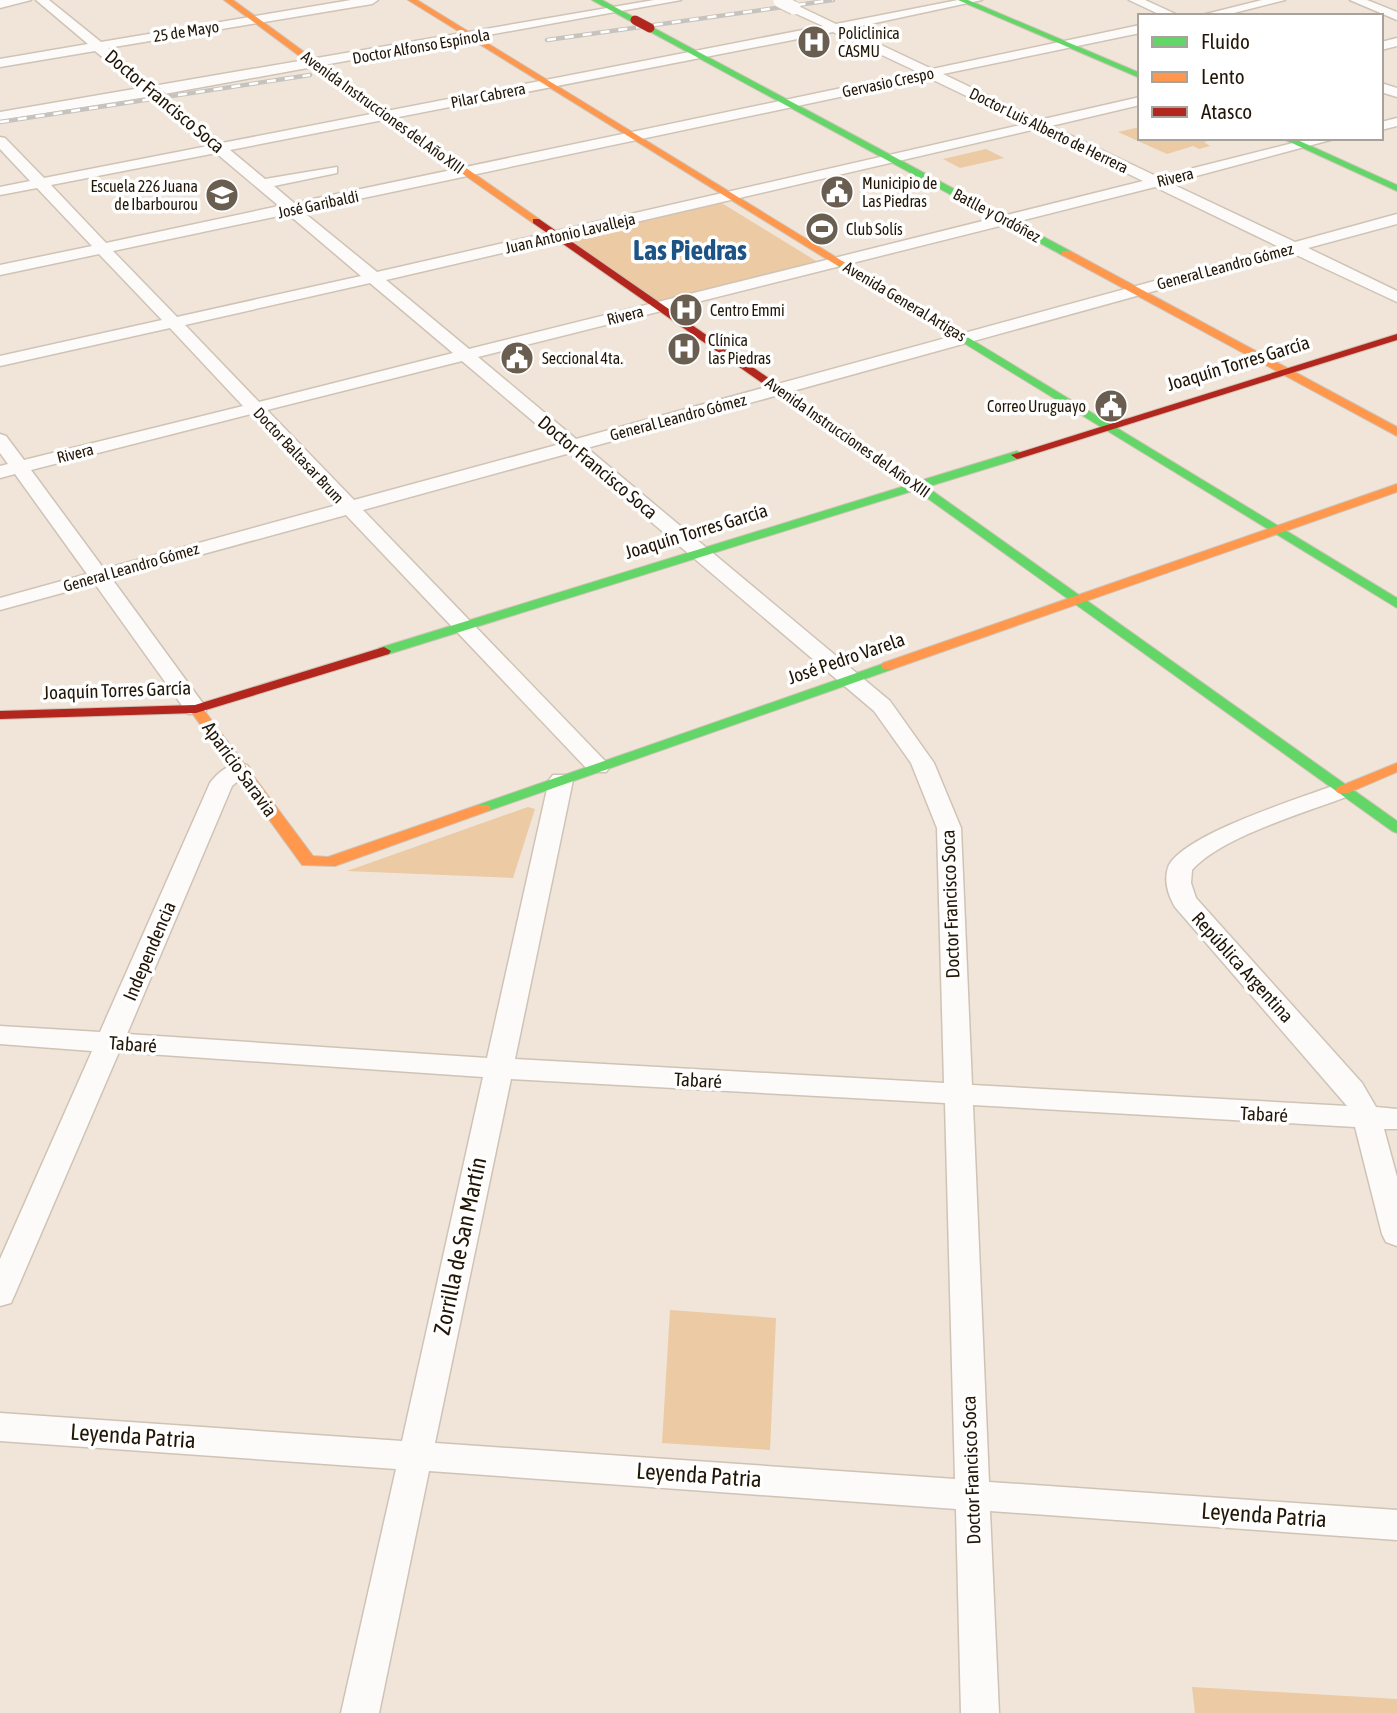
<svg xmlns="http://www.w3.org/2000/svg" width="1397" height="1713" font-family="'Asap Condensed',sans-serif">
<rect width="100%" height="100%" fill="#f0e5d8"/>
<path fill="#ebcaa4" d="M 1140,127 L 1140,138 L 1212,140 L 1204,142 L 1210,146 L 1199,149 L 1193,146 L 1167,154 L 1118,132 Z
M 986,149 L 1004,158 L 960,168 L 943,159 Z
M 720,202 L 821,264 L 661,304 L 566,238 Z
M 528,807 L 535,809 L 513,878 L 347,871 Z
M 670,1310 L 776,1318 L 770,1450 L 662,1443 Z
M 1192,1687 L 1397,1699 L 1397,1713 L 1195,1713 Z"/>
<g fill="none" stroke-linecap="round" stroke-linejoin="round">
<defs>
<path id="street" d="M 0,0 L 31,0 L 0,8 Z
M 36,0 L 49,0 L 101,42 L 351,0 L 378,0 L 372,4 L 108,48 L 153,86 L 654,0 L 681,0 L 153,96 L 0,120 L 0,112 L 140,88 L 95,51 L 0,67 L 0,59 L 88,44 Z
M 958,0 L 982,0 L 847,29 L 932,69 L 1140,25 L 1140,33 L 943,74 L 1039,120 L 1140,97 L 1140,105 L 1051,126 L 1158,177 L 1313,138 L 1338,138 L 1170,183 L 1295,242 L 1397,214 L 1397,224 L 1308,248 L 1397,291 L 1397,302 L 1292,253 L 587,448 L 890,701 L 934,763 L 961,828 L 972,1085 L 1347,1106 L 1175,907 C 1168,895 1163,879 1169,865 C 1187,833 1298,799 1335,785 L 1351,785 L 1355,790 L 1351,795 C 1308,812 1222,836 1192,870 L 1191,883 L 1196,898 L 1362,1083 L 1376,1107 L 1397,1109 L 1397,1129 L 1384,1129 L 1397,1177 L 1397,1246 L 1386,1242 L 1382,1234 L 1355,1127 L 973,1105 L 989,1482 L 1397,1510 L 1397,1540 L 990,1511 L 999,1713 L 961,1713 L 956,1509 L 429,1471 L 379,1713 L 341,1713 L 396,1469 L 0,1441 L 0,1413 L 402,1441 L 483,1077 L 119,1052 L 15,1294 L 11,1303 L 0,1306 L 0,1259 L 92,1051 L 0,1044 L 0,1026 L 100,1032 L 210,783 C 219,771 232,761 247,765 L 251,770 L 232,786 L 127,1034 L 487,1058 L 549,780 L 553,775 L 569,775 L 573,780 L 515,1059 L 944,1083 L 937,828 L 911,763 L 874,711 L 570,453 L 363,510 L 606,762 L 610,767 L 606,772 L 590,772 L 346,515 L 112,579 L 207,709 L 204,714 L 188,714 L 95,584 L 0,610 L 0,598 L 87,574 L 15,474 L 0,478 L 0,466 L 8,464 L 0,453 L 0,434 L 6,436 L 24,460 L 243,406 L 170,328 L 0,366 L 0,356 L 162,320 L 99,254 L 0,275 L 0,265 L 92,246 L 37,188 L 0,195 L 0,187 L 30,181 L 0,149 L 0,137 L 5,138 L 44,178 L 208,146 L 157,103 L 155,100 L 162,96 L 222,143 L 823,26 L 790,11 L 790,5 L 794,4 L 836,24 ZM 833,32 L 918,72 L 294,203 L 274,186 L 337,173 L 337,167 L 265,179 L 230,150 ZM 929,78 L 1025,124 L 377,272 L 302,211 ZM 1036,129 L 1143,181 L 469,349 L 386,280 ZM 216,153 L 279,206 L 106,243 L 51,185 ZM 1155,187 L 1279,247 L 576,439 L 478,357 ZM 288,214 L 361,276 L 177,317 L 113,251 ZM 370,283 L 453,353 L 259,402 L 185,325 ZM 462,361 L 560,444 L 354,500 L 267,410 ZM 251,414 L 337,505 L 104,569 L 31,470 ZM 511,1079 L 945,1103 L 955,1479 L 435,1443 Z
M 1129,0 L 1145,0 L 1180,16 L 1163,16 Z
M 1262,0 L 1285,0 L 1222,16 L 1198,16 Z
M 1350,0 L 1367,0 L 1397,12 L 1397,20 Z
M 1397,38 L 1397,46 L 1381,50 L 1381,42 Z
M 1381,83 L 1397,88 L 1397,97 L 1381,92 Z
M 1397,118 L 1397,126 L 1381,130 L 1381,122 Z"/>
<path id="fast" d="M 592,0 L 602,0 L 639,20 L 632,22 Z
M 958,0 L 968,0 L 1140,73 L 1140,78 Z
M 650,26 L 1070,251 L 1071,253 L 1062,255 L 647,30 Z
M 1281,138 L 1293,138 L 1397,185 L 1397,191 Z
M 842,261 L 1397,598 L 1397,608 L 838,266 L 837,264 Z
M 1017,451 L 1023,455 L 1021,458 L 927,487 L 1397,821 L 1397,833 L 1392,831 L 916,490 L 389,654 L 384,655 L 377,651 L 379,648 L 908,485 L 905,481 L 907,478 L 911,477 L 919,481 Z
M 888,662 L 893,663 L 895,666 L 893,669 L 488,811 L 478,811 L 475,808 L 478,805 Z"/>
<path id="slow" d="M 224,0 L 233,0 L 389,114 L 539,219 L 539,223 L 533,223 L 383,118 Z
M 408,0 L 417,0 L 847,264 L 838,266 Z
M 1062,251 L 1070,251 L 1397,427 L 1397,436 L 1062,255 Z
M 1397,484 L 1397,492 L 893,669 L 883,669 L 881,666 L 883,663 Z
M 196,705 L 201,706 L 313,856 L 328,857 L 478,805 L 488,805 L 491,808 L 488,811 L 335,866 L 302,865 L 189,709 Z
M 1397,763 L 1397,772 L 1348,793 L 1338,793 L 1335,790 L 1338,787 Z"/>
<path id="jam" d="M 533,219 L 539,219 L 917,481 L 915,484 L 907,484 L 533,223 Z
M 1397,334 L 1397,340 L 1021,458 L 1017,459 L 1011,455 Z
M 384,647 L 391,651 L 389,654 L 196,713 L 0,719 L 0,711 L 195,705 Z"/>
</defs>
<use href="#street" stroke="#cfc3b6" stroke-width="3"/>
<use href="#fast" stroke="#cfc3b6" stroke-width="2"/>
<use href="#slow" stroke="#cfc3b6" stroke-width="2"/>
<use href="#jam" stroke="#cfc3b6" stroke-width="2"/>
<use href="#street" fill="#fdfbf9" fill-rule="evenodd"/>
<use href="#fast" fill="#63d668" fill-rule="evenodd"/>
<use href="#slow" fill="#ff974d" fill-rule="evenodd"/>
<use href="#jam" fill="#b3261e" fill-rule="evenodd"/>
<defs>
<path id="rail" d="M 547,40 L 833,0
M 0,122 L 310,75"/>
</defs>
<use href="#rail" stroke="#c6c3be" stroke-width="4.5"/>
<use href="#rail" stroke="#fff" stroke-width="2.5" stroke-dasharray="9" stroke-linecap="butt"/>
<defs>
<path id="street-bridge" d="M 780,1 L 794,8
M 153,92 L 162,100"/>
<path id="jam-bridge" d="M 635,20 L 650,28"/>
</defs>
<use href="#street-bridge" stroke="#cfc3b6" stroke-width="15" stroke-linecap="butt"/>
<use href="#jam-bridge" stroke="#cfc3b6" stroke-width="10" stroke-linecap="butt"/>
<use href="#street-bridge" stroke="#fdfbf9" stroke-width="13"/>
<use href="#jam-bridge" stroke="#b3261e" stroke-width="9"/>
</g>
<defs>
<symbol id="hospital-disc" viewBox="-11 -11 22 22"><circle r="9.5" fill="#6a5e50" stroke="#fff"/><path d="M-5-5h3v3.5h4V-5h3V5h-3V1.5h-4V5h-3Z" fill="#fff"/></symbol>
<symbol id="civic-disc" viewBox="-11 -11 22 22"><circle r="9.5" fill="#6a5e50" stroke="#fff"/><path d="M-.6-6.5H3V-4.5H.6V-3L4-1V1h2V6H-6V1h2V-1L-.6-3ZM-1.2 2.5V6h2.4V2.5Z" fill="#fff"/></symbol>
<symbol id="school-disc" viewBox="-11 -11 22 22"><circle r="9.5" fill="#6a5e50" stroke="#fff"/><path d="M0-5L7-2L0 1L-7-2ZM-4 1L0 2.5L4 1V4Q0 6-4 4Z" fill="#fff"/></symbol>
<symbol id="stadium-disc" viewBox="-11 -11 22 22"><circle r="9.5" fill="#6a5e50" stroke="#fff"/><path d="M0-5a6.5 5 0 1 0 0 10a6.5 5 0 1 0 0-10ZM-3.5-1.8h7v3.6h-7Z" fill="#fff"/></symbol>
</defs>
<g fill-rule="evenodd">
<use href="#hospital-disc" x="795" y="23" width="38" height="38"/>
<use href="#civic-disc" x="818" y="173" width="38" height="38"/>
<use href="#school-disc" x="203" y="176" width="38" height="38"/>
<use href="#stadium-disc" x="803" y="210" width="38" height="38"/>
<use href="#hospital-disc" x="667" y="291" width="38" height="38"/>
<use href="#hospital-disc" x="665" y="330" width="38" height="38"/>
<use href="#civic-disc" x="498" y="339" width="38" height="38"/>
<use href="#civic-disc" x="1092" y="387" width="38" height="38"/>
</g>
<g text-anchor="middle" stroke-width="7" stroke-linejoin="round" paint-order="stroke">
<g font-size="16" fill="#221607" stroke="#fff">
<text transform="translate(186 31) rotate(-9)" y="6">25 de Mayo</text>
<text transform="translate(421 46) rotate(-10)" y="6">Doctor Alfonso Espínola</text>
<text transform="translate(888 82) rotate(-12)" y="6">Gervasio Crespo</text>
<text transform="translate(488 95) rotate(-11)" y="6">Pilar Cabrera</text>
<text transform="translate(383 112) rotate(36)" y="6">Avenida Instrucciones del Año XIII</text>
<text transform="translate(1049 130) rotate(26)" y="6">Doctor Luis Alberto de Herrera</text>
<text transform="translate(1175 177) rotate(-14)" y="6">Rivera</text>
<text transform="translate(318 204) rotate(-12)" y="6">José Garibaldi</text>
<text transform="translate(997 215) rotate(28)" y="6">Batlle y Ordóñez</text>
<text transform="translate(570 233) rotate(-13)" y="6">Juan Antonio Lavalleja</text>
<text transform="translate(1225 266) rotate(-15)" y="6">General Leandro Gómez</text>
<text transform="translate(905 301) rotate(31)" y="6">Avenida General Artigas</text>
<text transform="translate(625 315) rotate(-14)" y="6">Rivera</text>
<text transform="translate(678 417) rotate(-15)" y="6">General Leandro Gómez</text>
<text transform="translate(848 437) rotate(35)" y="6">Avenida Instrucciones del Año XIII</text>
<text transform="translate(75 453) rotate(-14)" y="6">Rivera</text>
<text transform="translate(299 455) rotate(47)" y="6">Doctor Baltasar Brum</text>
<text transform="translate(131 567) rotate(-16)" y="6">General Leandro Gómez</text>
</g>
<g font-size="16" fill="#221607" stroke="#fff" text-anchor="start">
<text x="838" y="39">Policlinica<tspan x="838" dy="18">CASMU</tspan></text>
<text x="862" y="189">Municipio de<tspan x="862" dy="18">Las Piedras</tspan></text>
<text x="198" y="192" text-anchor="end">Escuela 226 Juana<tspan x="198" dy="18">de Ibarbourou</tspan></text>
<text x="846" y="235">Club Solís</text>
<text x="710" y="316">Centro Emmi</text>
<text x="708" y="346">Clínica<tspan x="708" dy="18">las Piedras</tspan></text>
<text x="542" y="364">Seccional 4ta.</text>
<text x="1086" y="412" text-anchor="end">Correo Uruguayo</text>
</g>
<g font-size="19" fill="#221607" stroke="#fff">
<text transform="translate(165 101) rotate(40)" y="7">Doctor Francisco Soca</text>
<text transform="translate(1238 363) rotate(-17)" y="7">Joaquín Torres García</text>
<text transform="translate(598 467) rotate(40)" y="7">Doctor Francisco Soca</text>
<text transform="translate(696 531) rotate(-17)" y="7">Joaquín Torres García</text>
<text transform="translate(846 658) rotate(-19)" y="7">José Pedro Varela</text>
<text transform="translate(117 690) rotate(-2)" y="7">Joaquín Torres García</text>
<text transform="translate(240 769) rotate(54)" y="7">Aparicio Saravia</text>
<text transform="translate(950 904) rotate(-92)" y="7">Doctor Francisco Soca</text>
<text transform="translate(149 951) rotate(-67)" y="7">Independencia</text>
<text transform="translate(1243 967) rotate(48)" y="7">República Argentina</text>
<text transform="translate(133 1044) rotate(4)" y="7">Tabaré</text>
<text transform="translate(698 1080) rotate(3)" y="7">Tabaré</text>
<text transform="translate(1264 1114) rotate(3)" y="7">Tabaré</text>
<text transform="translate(971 1470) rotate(-92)" y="7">Doctor Francisco Soca</text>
</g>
<g font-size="23" fill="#221607" stroke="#fff">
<text transform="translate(460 1246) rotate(-78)" y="8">Zorrilla de San Martín</text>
<text transform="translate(133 1436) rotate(4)" y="8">Leyenda Patria</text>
<text transform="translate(699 1475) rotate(4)" y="8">Leyenda Patria</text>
<text transform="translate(1264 1515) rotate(4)" y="8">Leyenda Patria</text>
</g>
<g font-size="28" font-weight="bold" fill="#1d5385" stroke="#fff">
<text x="690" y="260">Las Piedras</text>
</g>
</g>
<rect x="1138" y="14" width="245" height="126" fill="#ffffff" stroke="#a7a29c" stroke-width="2"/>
<rect x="1152" y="37" width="35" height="10" fill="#63d668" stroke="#a7a29c" stroke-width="2"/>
<text x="1201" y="49" font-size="21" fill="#221607">Fluido</text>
<rect x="1152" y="72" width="35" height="10" fill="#ff974d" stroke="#a7a29c" stroke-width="2"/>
<text x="1201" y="84" font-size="21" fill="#221607">Lento</text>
<rect x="1152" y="107" width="35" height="10" fill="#b3261e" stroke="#a7a29c" stroke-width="2"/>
<text x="1201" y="119" font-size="21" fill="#221607">Atasco</text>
</svg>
